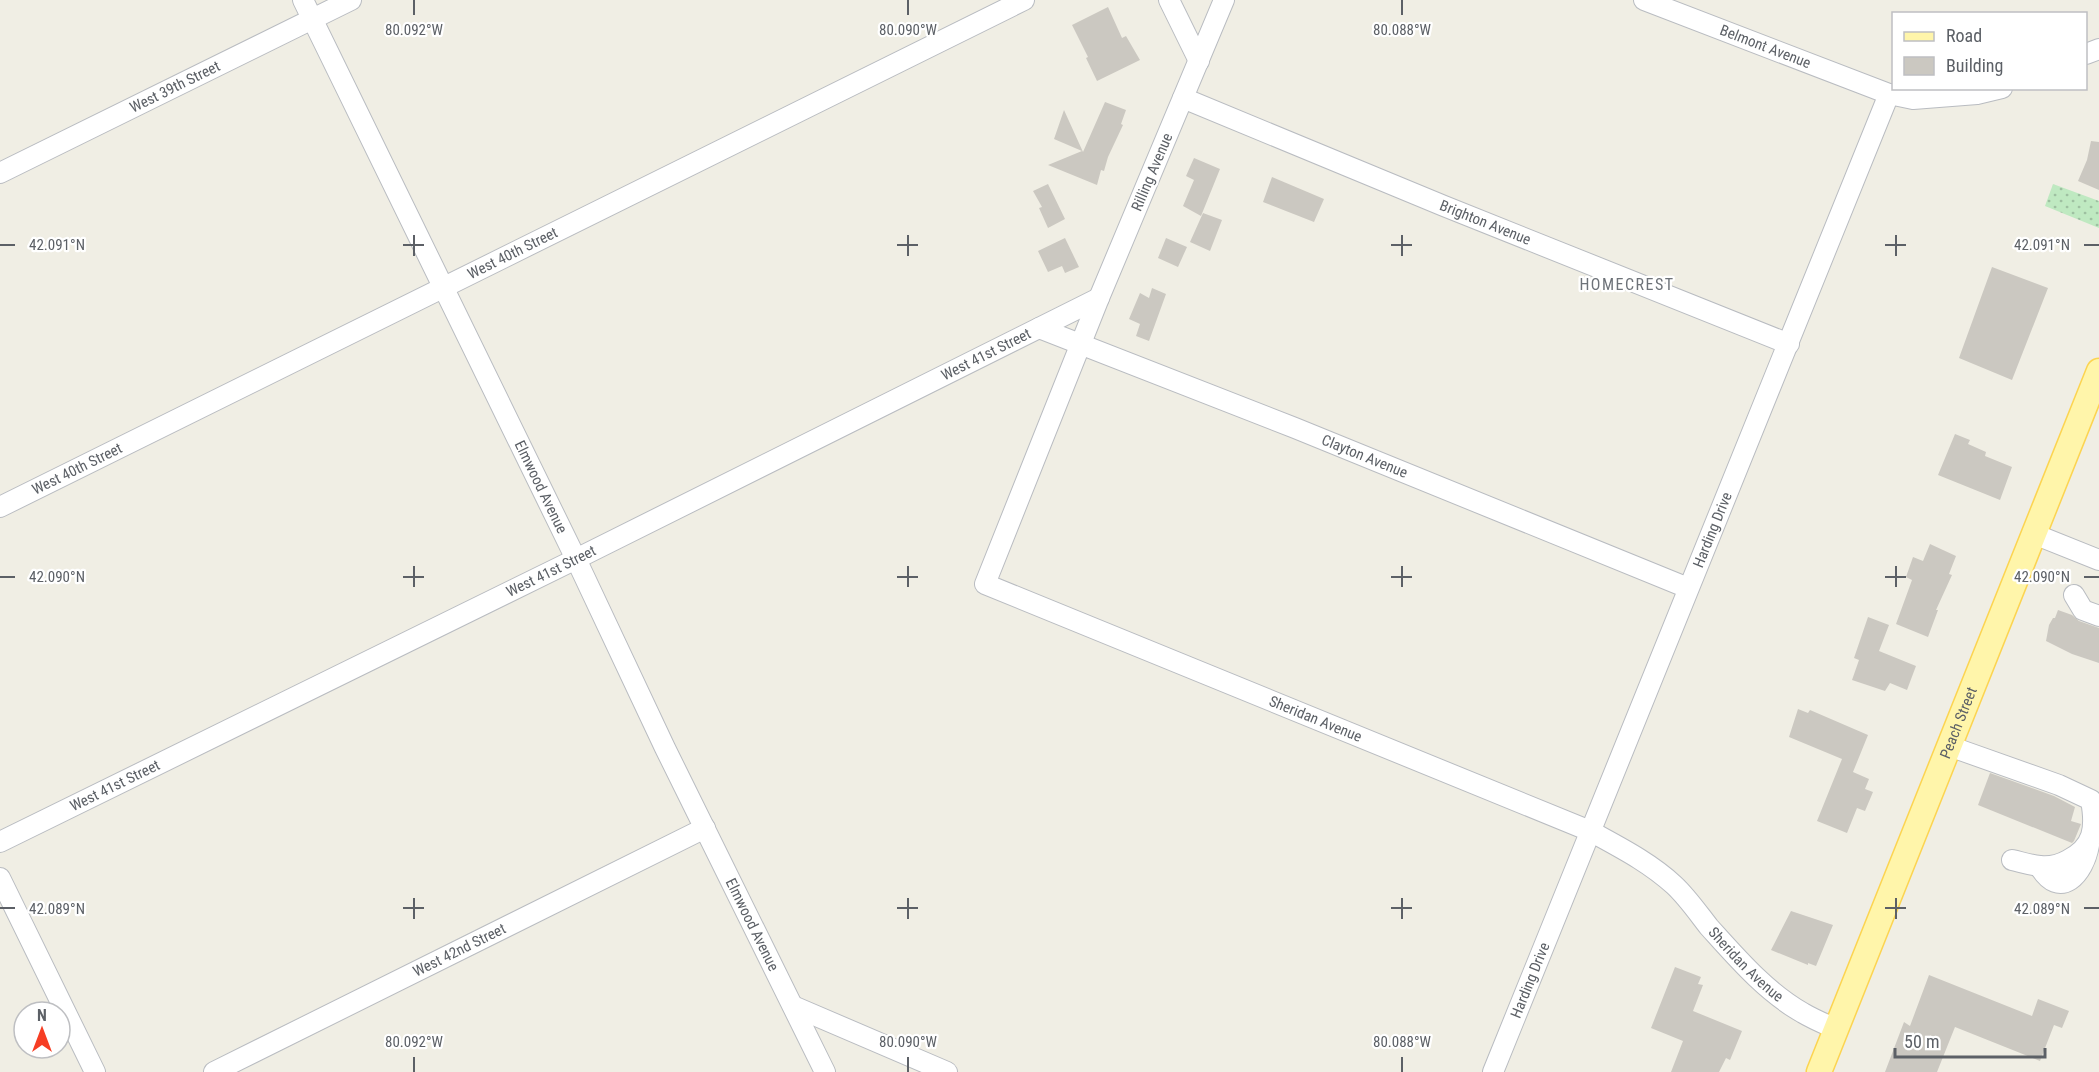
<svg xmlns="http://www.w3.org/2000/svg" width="2099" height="1072" font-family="'Roboto Condensed',sans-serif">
<defs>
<pattern id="grass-dots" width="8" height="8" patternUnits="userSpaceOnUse" patternTransform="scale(1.5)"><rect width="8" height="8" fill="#bfe9c1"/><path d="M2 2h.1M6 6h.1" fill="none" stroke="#9ec0a1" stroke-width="1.8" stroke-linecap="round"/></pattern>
</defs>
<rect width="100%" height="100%" fill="#f0eee4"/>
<path fill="url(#grass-dots)" d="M 2053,184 L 2099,201 L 2099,228 L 2045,206 Z"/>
<path fill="#cbc8c1" d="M 1108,7 L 1122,38 L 1126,36 L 1140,60 L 1097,81 L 1086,58 L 1088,57 L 1072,25 Z
M 1105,102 L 1126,110 L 1121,124 L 1123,125 L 1108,157 L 1104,171 L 1101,170 L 1097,185 L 1048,165 L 1082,151 L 1054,139 L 1064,110 L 1083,152 Z
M 2091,141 L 2099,142 L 2099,190 L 2078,181 L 2087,160 Z
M 1194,158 L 1220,169 L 1201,216 L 1183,206 L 1194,180 L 1186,176 Z
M 1272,177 L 1324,199 L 1314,222 L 1263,202 Z
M 1048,184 L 1065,219 L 1048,228 L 1039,208 L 1042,207 L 1033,191 Z
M 1203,213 L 1222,220 L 1210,251 L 1190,242 Z
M 1065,238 L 1079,267 L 1065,273 L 1062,266 L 1048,272 L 1038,251 Z
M 1166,238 L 1187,247 L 1178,267 L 1158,258 Z
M 1992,267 L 2048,288 L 2012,380 L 1959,358 Z
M 1152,288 L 1166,294 L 1149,341 L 1136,336 L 1140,324 L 1129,319 L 1140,293 L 1149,298 Z
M 1955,434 L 1970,440 L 1968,444 L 1986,452 L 1985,456 L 2012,467 L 2000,500 L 1938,475 Z
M 1930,544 L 1956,556 L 1949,574 L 1952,575 L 1936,610 L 1938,610 L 1928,637 L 1896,624 L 1912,580 L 1906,577 L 1913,557 L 1923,561 Z
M 2058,610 L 2072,615 L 2079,621 L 2099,628 L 2099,663 L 2072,654 L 2046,641 L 2049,625 L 2053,618 L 2055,618 Z
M 1868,617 L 1889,625 L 1879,651 L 1916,666 L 1907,690 L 1890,683 L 1885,691 L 1852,680 L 1859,660 L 1854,658 Z
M 1798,709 L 1808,713 L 1810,710 L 1868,735 L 1853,772 L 1869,779 L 1865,789 L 1873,792 L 1865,811 L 1857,808 L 1847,833 L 1817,821 L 1842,759 L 1789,737 Z
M 1990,773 L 2054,796 L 2075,807 L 2071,821 L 2081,824 L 2074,841 L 2072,843 L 1978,805 Z
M 1791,911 L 1833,925 L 1816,966 L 1808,963 L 1808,965 L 1771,950 Z
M 1675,967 L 1701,977 L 1698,984 L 1703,985 L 1693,1011 L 1742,1031 L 1730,1060 L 1726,1058 L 1719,1072 L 1671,1072 L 1683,1041 L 1651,1028 Z
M 1929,975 L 2032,1016 L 2038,999 L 2069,1011 L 2062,1028 L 2054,1025 L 2040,1061 L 1955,1027 L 1937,1072 L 1885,1072 L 1904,1022 L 1910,1026 Z"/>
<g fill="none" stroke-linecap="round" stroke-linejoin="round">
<defs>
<g id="minor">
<path id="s1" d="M 303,0 L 576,559 L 665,748 L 825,1072"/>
<path d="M 1169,0 L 1199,61"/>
<path id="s2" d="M 1224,0 L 1099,298 L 985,584 L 1590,831 C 1619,847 1649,862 1674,885 C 1687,897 1698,913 1709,927 C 1737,958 1766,992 1803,1013 C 1813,1019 1825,1024 1836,1029"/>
<path id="s3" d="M 1644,0 L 1889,94 L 1913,99 L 1977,94 L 2002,88"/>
<path d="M 2086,54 L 2099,49"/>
<path id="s4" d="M 1183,98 L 1444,206 L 1789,344"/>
<path id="s5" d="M 0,173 L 351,0"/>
<path id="s6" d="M 1039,328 L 1295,428 L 1688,588"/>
<path id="s7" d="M 0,507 L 1024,0"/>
<path d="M 2034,534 L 2099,560"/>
<path d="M 2074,595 L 2083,610 L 2099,616"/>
<path d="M 1949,746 L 2059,785 L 2091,800 C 2096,828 2094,847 2068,860 C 2059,865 2050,867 2040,866 C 2030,865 2021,862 2012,860"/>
<path id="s8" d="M 0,842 L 576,559 L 1099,298"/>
<path d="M 2039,866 C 2060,902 2084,874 2089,845"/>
<path d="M 0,878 L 95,1072"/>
<path d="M 793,1006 L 947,1072"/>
<path id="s9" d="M 214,1072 L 705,828"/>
<path id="s10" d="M 1493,1072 L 1889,94"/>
</g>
<g id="major">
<path id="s11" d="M 1819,1072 L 2099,371"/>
</g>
</defs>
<use href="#minor" stroke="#b9bcc1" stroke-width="22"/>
<use href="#major" stroke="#fcd451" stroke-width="27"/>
<use href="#minor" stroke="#fff" stroke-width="20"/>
<use href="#major" stroke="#fff5aa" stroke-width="24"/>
</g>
<path fill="none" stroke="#5c6066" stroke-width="2" d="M 414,0 L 414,15M 908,0 L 908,15M 1402,0 L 1402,15M 414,235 L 414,256M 908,235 L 908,256M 1402,235 L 1402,256M 1896,235 L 1896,256M 0,245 L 15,245M 403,245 L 424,245M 897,245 L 918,245M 1391,245 L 1412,245M 1885,245 L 1906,245M 2084,245 L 2099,245M 414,566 L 414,587M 908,566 L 908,587M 1402,566 L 1402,587M 1896,566 L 1896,587M 0,577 L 15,577M 403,577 L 424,577M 897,577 L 918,577M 1391,577 L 1412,577M 1885,577 L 1906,577M 2084,577 L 2099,577M 414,898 L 414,919M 908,898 L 908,919M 1402,898 L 1402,919M 1896,898 L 1896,919M 0,908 L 15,908M 403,908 L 424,908M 897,908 L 918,908M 1391,908 L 1412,908M 1885,908 L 1906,908M 2084,908 L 2099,908M 414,1057 L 414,1072M 908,1057 L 908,1072M 1402,1057 L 1402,1072"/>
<g text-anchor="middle" stroke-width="4.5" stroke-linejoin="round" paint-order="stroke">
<g font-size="15" fill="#5c6066" stroke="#fff">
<text dy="5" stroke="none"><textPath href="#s3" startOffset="130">Belmont Avenue</textPath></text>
<text dy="5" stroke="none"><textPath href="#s5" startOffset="195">West 39th Street</textPath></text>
<text transform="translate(1152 172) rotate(-67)" y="5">Rilling Avenue</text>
<text dy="5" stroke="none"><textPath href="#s4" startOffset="327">Brighton Avenue</textPath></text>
<text dy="5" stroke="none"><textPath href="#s7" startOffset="572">West 40th Street</textPath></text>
<text dy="5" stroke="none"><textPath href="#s8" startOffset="1100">West 41st Street</textPath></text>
<text dy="5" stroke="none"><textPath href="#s6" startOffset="350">Clayton Avenue</textPath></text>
<text dy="5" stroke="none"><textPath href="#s7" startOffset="86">West 40th Street</textPath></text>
<text dy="5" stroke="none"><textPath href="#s1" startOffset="542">Elmwood Avenue</textPath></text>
<text dy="5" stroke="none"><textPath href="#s10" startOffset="585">Harding Drive</textPath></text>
<text dy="5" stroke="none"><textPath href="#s8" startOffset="614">West 41st Street</textPath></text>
<text dy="5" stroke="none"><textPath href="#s2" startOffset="988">Sheridan Avenue</textPath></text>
<text dy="5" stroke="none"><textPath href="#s11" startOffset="376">Peach Street</textPath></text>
<text dy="5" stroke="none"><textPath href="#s8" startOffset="128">West 41st Street</textPath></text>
<text dy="5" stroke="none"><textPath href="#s1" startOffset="1028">Elmwood Avenue</textPath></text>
<text dy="5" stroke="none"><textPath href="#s9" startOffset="274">West 42nd Street</textPath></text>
<text dy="5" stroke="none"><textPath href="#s2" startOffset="1492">Sheridan Avenue</textPath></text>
<text dy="5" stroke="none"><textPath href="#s10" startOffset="99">Harding Drive</textPath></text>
</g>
<g font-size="16" letter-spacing="1.5" fill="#6d7278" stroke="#fff">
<text x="1627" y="290">HOMECREST</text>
</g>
</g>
<g font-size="15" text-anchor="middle" fill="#5c6066" stroke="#fff" stroke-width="4.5" stroke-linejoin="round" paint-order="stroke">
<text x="414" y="35">80.092°W</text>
<text x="908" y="35">80.090°W</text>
<text x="1402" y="35">80.088°W</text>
<text x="57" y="250">42.091°N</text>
<text x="2042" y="250">42.091°N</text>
<text x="57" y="582">42.090°N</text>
<text x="2042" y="582">42.090°N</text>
<text x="57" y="914">42.089°N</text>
<text x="2042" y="914">42.089°N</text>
<text x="414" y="1047">80.092°W</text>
<text x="908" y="1047">80.090°W</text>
<text x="1402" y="1047">80.088°W</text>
</g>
<rect x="1892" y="12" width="195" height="78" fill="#ffffff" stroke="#bebfc2" stroke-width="1.5"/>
<rect x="1904" y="32" width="30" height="9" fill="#fff5aa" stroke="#bebfc2" stroke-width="1.5"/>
<text x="1946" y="42" font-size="18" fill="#5c6066">Road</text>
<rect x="1904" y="57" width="30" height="18" fill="#cbc8c1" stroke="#bebfc2" stroke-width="1.5"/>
<text x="1946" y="72" font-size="18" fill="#5c6066">Building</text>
<g transform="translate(42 1030)"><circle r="28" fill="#ffffff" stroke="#bebfc2" stroke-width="1.5"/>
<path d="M0-4.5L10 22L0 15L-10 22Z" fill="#f63e24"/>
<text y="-9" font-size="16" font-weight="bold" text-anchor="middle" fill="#5c6066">N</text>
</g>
<path d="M1895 1048v9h150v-9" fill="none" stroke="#5c6066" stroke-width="3"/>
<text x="1904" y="1048" font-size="18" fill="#5c6066" stroke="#ffffff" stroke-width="4.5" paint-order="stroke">50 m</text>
</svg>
